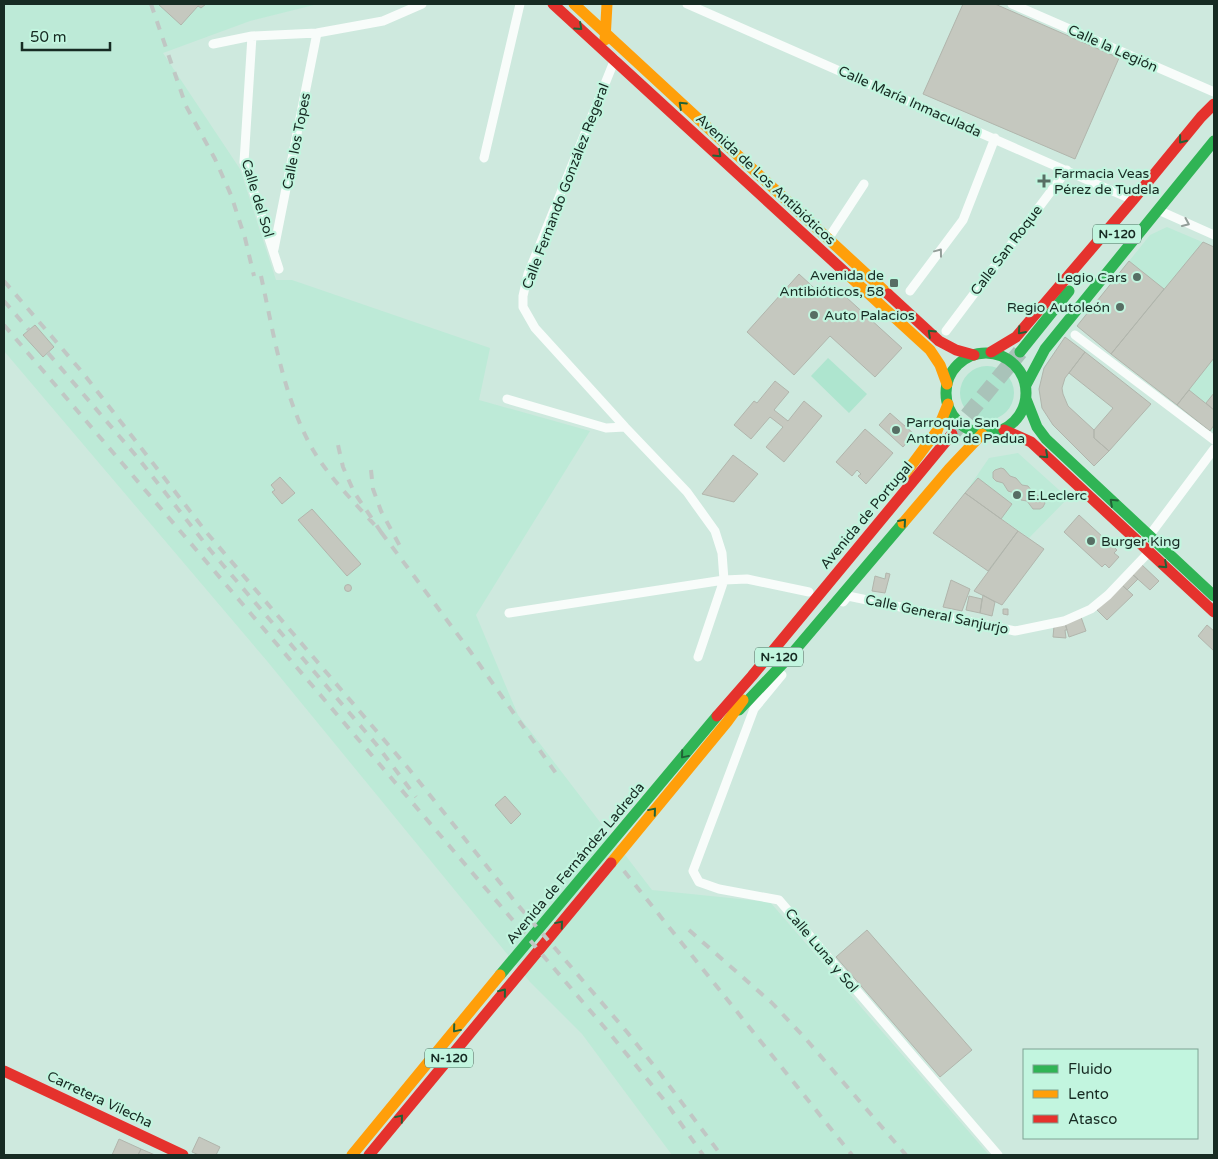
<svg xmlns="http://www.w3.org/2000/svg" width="1218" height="1159" font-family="'Varela Round',sans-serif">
<rect width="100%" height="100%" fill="#cee9de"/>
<path fill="#bdead7" d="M 4,4 L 318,4 L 250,21 L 163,53 L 240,169 L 276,280 L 292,280 L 490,348 L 479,400 L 590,431 L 476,615 L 518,715 L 652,890 L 770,902 L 989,1155 L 672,1155 L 582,1034 L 530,982 L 267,661 L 4,351 Z
M 1167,227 L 1214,247 L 1214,431 L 1210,431 L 1077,326 L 1150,235 Z
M 1018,453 L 1068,498 L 1029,538 L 965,493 L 989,458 Z"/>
<path fill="#aee5cf" d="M 828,358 L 867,394 L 849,413 L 811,376 Z
M960 393a27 27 0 1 1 54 0a27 27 0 1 1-54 0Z"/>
<path fill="#c5c8bf" stroke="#b1b5ac" d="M 158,4 L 206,4 L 201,8 L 198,6 L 181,25 Z
M 963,4 L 995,4 L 1119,58 L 1075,159 L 923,94 Z
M 1203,242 L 1214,247 L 1214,358 L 1177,405 L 1111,354 Z
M 1129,261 L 1164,289 L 1111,354 L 1077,326 Z
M 799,274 L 825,298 L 835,287 L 902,348 L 875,377 L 830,336 L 794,375 L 747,332 Z
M 35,325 L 54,347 L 43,357 L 23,335 Z
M 1065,337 L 1085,352 L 1065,378 L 1062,388 L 1063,394 L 1068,406 L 1094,430 L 1094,438 L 1109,451 L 1094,466 L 1053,425 L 1042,408 L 1039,389 L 1044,368 Z
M 1085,352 L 1151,404 L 1109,451 L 1094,438 L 1094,430 L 1113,408 L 1069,373 Z
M 775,381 L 789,392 L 774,410 L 788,421 L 804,401 L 822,416 L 784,462 L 766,447 L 783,427 L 770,417 L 751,439 L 734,425 L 754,401 L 757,403 Z
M 1189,390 L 1214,410 L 1214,425 L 1210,431 L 1177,405 Z
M 1214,393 L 1214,410 L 1206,403 Z
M 890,413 L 914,434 L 903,447 L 879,425 Z
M 865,429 L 893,453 L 866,484 L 858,476 L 861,474 L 857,470 L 852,476 L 836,462 Z
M 733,455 L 758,474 L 734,502 L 702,494 Z
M 1001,468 L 1004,469 L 1010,476 L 1016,478 L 1022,485 L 1028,486 L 1035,495 L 1041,496 L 1045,503 L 1043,507 L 1040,509 L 1033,509 L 1027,501 L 1021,500 L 1017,494 L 1008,491 L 1003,483 L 996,481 L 993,478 L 993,472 L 995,470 Z
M 280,477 L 295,493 L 282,504 L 272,492 L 275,490 L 271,485 Z
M 978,478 L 1012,504 L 1001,519 L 965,493 Z
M 965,493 L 1018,531 L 988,571 L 933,533 Z
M 312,509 L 361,564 L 347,576 L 298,520 Z
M 1079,515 L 1117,550 L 1114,553 L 1119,557 L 1109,568 L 1105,564 L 1102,567 L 1064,532 Z
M 1018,531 L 1044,549 L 1002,605 L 974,591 Z
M 1141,564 L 1159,581 L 1150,590 L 1132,574 Z
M 886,573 L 890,574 L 885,593 L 872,591 L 875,576 L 885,579 Z
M 1132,574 L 1138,579 L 1127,590 L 1122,585 Z
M 951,580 L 970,589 L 962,611 L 943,607 Z
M344.5 588a3.5 3.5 0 1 1 7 0a3.5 3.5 0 1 1-7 0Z
M 1122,585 L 1133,595 L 1107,620 L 1097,610 Z
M 983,595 L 995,602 L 992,616 L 980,613 Z
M 969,596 L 982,599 L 980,613 L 966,610 Z
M 1003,609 L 1008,609 L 1008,615 L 1003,614 Z
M 1081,617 L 1086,631 L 1069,637 L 1065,623 Z
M 1065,623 L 1067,630 L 1065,630 L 1066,638 L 1053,637 L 1054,626 Z
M 1207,625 L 1214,631 L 1214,651 L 1198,636 Z
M 505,796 L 521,814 L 511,824 L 495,805 Z
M 867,930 L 972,1050 L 940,1077 L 836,957 Z
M 199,1137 L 220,1147 L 216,1155 L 199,1155 L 192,1152 Z
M 119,1139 L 141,1149 L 138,1155 L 112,1155 Z
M 141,1149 L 155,1155 L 138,1155 Z"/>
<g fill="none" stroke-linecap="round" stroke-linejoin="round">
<path stroke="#a9c3b9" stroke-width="16" stroke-dasharray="16 8" stroke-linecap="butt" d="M 952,434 L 1020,352"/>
<path stroke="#f8fcfa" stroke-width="9" d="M 687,4 L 1133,200
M 1012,4 L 1214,92
M 252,36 L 244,162 L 279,269
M 213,44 L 252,36 L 317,33 L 383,21 L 422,4
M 615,59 L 528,274 L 523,296 L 523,307 L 535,328 L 625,427 L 687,492 L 715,531 L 722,553 L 724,580 L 698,657
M 484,158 L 520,4
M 1158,210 L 1214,235
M 828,239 L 864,184
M 274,249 L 317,33
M 910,291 L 963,220 L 995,138
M 946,331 L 1067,170
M 1075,335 L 1214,440
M 507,399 L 606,428 L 625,427
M 1149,536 L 1214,449
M 843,602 L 848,596 L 1015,631 L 1064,621 L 1091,609 L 1108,595 L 1149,552
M 509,613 L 724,580 L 747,579 L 809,592
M 782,675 L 754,709 L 693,871 L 699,882 L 719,889 L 779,900 L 998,1155"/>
<path stroke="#30b455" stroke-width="11" d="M 1020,352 L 1069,291
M946 393a40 40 0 1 1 80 0a40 40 0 1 1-80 0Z
M 1026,385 L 1045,349 L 1214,141
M 1026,399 L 1037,427 L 1046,439 L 1214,596
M 739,710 L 790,656 L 903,523
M 500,975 L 717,716"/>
<path stroke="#ff9f0a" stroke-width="11" d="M 574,4 L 888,294
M 605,40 L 607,4
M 847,274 L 930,350 L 940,365 L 947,384
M 902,478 L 937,431 L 948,404
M 903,523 L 949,469 L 982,434
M 611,863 L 727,722 L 743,700
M 352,1155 L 500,975"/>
<path stroke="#e5322d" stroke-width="11" d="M 553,4 L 847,274
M 888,294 L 939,341 L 956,350 L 974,355
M 991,352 L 1016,337 L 1133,200 L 1201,117 L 1214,104
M 1004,430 L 1031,442 L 1214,612
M 717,716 L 752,676 L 952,434
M 4,1071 L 183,1155
M 369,1155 L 611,863"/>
<path stroke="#c0c7c4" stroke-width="4" stroke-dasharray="9 9" stroke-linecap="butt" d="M 151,4 L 186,106 L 215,159 L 231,195 L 245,238 L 254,276
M 261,276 C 274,335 283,397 313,450 C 331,480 358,506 381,532 L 354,492 L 343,467 L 338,445
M 4,281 L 83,373 L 207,533 L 409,769 L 517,904 L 627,1032 L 659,1072 L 721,1155
M 4,301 L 29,330
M 4,325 L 611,1035 L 665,1101 L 703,1155
M 48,353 L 138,458 L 211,551 L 376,744 L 416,797
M 371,470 L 373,489 L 381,511 L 401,548
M 381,532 L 470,651 L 560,779
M 624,871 L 852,1155
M 689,930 L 772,1003 L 805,1038 L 906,1155"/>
</g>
<defs><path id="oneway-chevron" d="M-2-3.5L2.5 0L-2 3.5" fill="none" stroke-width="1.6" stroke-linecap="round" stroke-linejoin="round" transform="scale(1.25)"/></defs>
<g stroke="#216237">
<use href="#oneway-chevron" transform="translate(579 27) rotate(42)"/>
<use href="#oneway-chevron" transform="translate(682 105) rotate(-137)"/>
<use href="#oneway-chevron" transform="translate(1182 140) rotate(129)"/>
<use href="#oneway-chevron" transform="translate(718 154) rotate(43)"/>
<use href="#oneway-chevron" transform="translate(1021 331) rotate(131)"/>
<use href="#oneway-chevron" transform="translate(931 333) rotate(-137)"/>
<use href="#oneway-chevron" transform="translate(1045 455) rotate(43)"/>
<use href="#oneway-chevron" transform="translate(1113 502) rotate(-137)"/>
<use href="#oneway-chevron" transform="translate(903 522) rotate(-49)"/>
<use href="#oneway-chevron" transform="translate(1164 565) rotate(43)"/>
<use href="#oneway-chevron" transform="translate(684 755) rotate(130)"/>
<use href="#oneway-chevron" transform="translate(653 811) rotate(-50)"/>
<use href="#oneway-chevron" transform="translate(560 924) rotate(-50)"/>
<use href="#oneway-chevron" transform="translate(503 992) rotate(-51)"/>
<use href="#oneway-chevron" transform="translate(456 1029) rotate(130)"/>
<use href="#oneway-chevron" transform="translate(400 1118) rotate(-50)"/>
</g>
<g stroke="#939e99">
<use href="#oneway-chevron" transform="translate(1186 223) rotate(24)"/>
<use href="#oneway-chevron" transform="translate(939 252) rotate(-53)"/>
</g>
<g fill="#576e64" stroke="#c2f5df" stroke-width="2">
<path d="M1041.5 173.5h5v5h5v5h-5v5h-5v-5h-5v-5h5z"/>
<circle cx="1137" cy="277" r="5"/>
<rect x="889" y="278" width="10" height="10" rx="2.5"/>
<circle cx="1120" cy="307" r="5"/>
<circle cx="814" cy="315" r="5"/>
<circle cx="896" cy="430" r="5"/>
<circle cx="1017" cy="495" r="5"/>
<circle cx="1091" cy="541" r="5"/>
</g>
<g text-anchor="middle" stroke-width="4.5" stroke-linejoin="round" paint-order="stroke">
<g fill="#c2f5df" stroke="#4a685b" stroke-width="1">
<rect x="1093" y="224.5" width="48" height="19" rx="4"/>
<rect x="755" y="647.5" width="48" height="19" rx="4"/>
<rect x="425" y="1048.5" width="48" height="19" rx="4"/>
</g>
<g font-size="12" font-weight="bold" fill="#172b23">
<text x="1117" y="238">N-120</text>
<text x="779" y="661">N-120</text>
<text x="449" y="1062">N-120</text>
</g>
<g font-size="14" fill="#172b23" stroke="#c2f5df">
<text transform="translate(1113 48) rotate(24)" y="5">Calle la Legión</text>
<text transform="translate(910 101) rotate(24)" y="5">Calle María Inmaculada</text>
<text transform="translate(296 141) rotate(-79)" y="5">Calle los Topes</text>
<text transform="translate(766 179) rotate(43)" y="5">Avenida de Los Antibióticos</text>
<text transform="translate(565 186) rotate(-69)" y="5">Calle Fernando González Regeral</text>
<text transform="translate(258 198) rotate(73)" y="5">Calle del Sol</text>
<text transform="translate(1006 250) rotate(-53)" y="5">Calle San Roque</text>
<text transform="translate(866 515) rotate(-50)" y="5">Avenida de Portugal</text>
<text transform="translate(937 614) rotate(12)" y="5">Calle General Sanjurjo</text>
<text transform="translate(575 863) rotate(-50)" y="5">Avenida de Fernández Ladreda</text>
<text transform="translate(822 950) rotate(50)" y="5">Calle Luna y Sol</text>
<text transform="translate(100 1099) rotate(25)" y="5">Carretera Vilecha</text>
</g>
<g font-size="14" fill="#172b23" stroke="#c2f5df" text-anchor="start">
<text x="1054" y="178">Farmacia Veas<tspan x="1054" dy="16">Pérez de Tudela</tspan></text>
<text x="884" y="280" text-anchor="end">Avenida de<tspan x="884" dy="16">Antibióticos, 58</tspan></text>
<text x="1127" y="282" text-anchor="end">Legio Cars</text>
<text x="1110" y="312" text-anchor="end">Regio Autoleón</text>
<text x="824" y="320">Auto Palacios</text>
<text x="906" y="427">Parroquia San<tspan x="906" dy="16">Antonio de Padua</tspan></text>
<text x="1027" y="500">E.Leclerc</text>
<text x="1101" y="546">Burger King</text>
</g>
</g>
<rect width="1218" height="1159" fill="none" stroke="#172b23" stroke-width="10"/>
<rect x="1023" y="1049" width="175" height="90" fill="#c2f5df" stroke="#7ea494"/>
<rect x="1033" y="1065" width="25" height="8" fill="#30b455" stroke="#7ea494"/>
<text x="1068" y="1074" font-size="15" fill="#172b23">Fluido</text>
<rect x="1033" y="1090" width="25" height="8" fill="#ff9f0a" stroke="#7ea494"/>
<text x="1068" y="1099" font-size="15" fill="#172b23">Lento</text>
<rect x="1033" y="1115" width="25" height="8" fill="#e5322d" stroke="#7ea494"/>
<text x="1068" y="1124" font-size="15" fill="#172b23">Atasco</text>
<path d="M22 42v8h88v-8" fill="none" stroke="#172b23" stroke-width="2.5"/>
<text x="30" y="42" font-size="15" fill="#172b23" stroke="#c2f5df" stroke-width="4" paint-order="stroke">50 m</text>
</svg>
